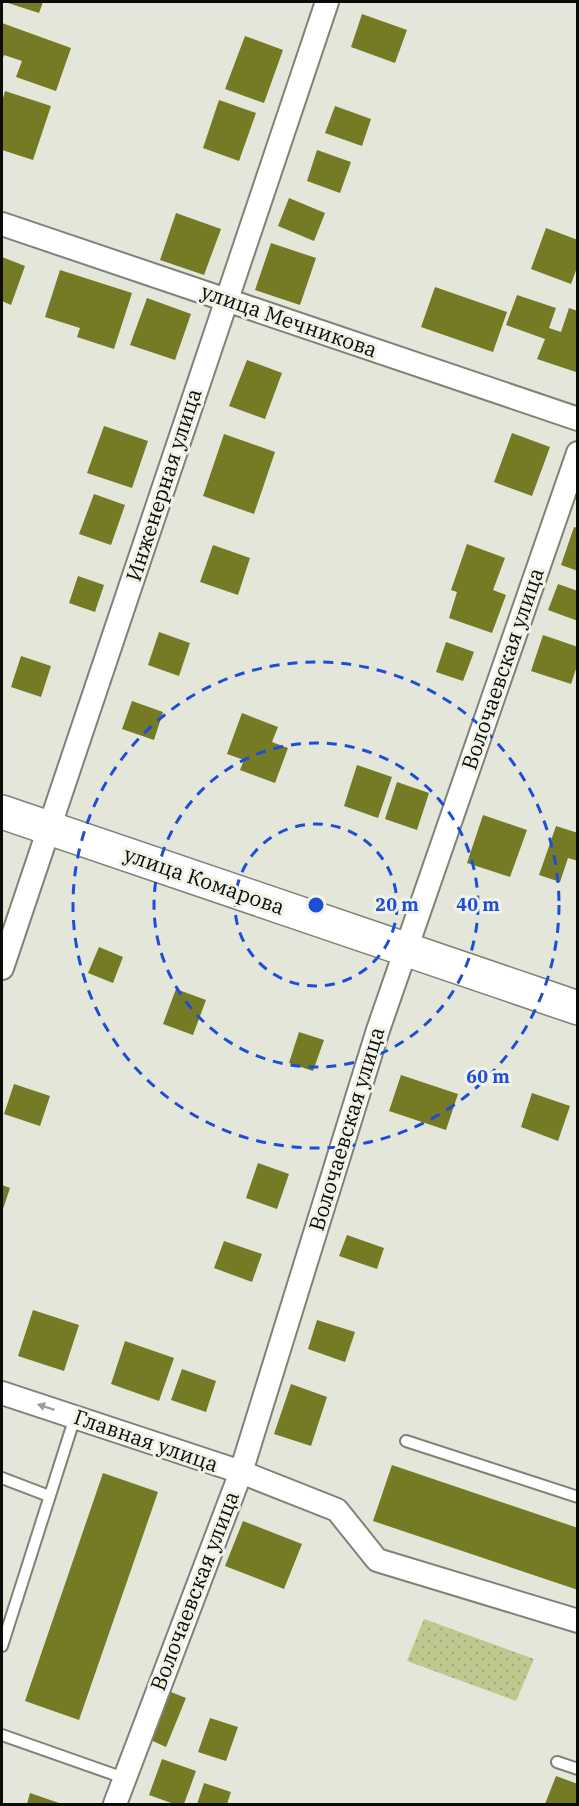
<svg xmlns="http://www.w3.org/2000/svg" width="579" height="1806" font-family="'IBM Plex Serif',serif">
<defs>
<pattern id="park-dots" width="8" height="8" patternUnits="userSpaceOnUse" patternTransform="scale(1.5)"><rect width="8" height="8" fill="#c0c78f"/><path d="M2 2h.1M6 6h.1" fill="none" stroke="#a4aa7a" stroke-width="1.8" stroke-linecap="round"/></pattern>
</defs>
<rect width="100%" height="100%" fill="#e4e6da"/>
<path fill="url(#park-dots)" d="M 424,1619 L 534,1659 L 516,1701 L 407,1661 Z"/>
<path fill="#747b24" d="M 5,2 L 43,2 L 39,13 Z
M 362,14 L 407,30 L 395,63 L 351,47 Z
M 2,23 L 71,48 L 56,91 L 16,77 L 22,61 L 4,55 L 2,61 Z
M 245,36 L 283,50 L 264,103 L 225,89 Z
M 5,91 L 51,106 L 33,160 L 2,150 L 2,102 Z
M 219,100 L 256,113 L 239,161 L 203,148 Z
M 335,106 L 371,119 L 362,146 L 325,133 Z
M 317,150 L 351,162 L 340,193 L 307,181 Z
M 289,198 L 325,213 L 314,241 L 278,226 Z
M 176,213 L 221,229 L 204,275 L 160,260 Z
M 546,228 L 578,240 L 578,265 L 571,284 L 531,269 Z
M 271,243 L 316,258 L 300,305 L 255,290 Z
M 2,257 L 25,266 L 11,305 L 2,301 Z
M 60,270 L 132,293 L 114,349 L 77,337 L 80,328 L 45,317 Z
M 435,287 L 507,312 L 493,352 L 421,327 Z
M 517,295 L 556,308 L 549,328 L 561,332 L 569,308 L 578,311 L 578,367 L 576,372 L 537,359 L 545,339 L 506,325 Z
M 147,298 L 191,314 L 175,360 L 130,345 Z
M 247,360 L 282,373 L 265,419 L 229,406 Z
M 104,426 L 148,441 L 132,488 L 87,473 Z
M 512,433 L 550,447 L 532,496 L 494,482 Z
M 224,434 L 275,452 L 254,514 L 203,496 Z
M 94,494 L 125,505 L 111,545 L 79,534 Z
M 574,527 L 578,528 L 578,571 L 561,565 Z
M 467,544 L 505,558 L 493,590 L 506,595 L 492,633 L 449,618 L 457,592 L 451,590 Z
M 213,545 L 250,558 L 238,595 L 200,582 Z
M 78,576 L 104,585 L 95,612 L 69,603 Z
M 558,584 L 578,591 L 578,621 L 548,610 Z
M 159,632 L 190,643 L 179,676 L 148,665 Z
M 543,635 L 578,647 L 578,663 L 571,684 L 531,671 Z
M 446,642 L 474,652 L 463,681 L 436,672 Z
M 21,656 L 51,666 L 41,697 L 11,687 Z
M 132,701 L 163,712 L 154,740 L 122,729 Z
M 242,713 L 278,727 L 272,742 L 288,748 L 275,783 L 240,770 L 244,760 L 227,754 Z
M 357,765 L 392,777 L 378,818 L 344,806 Z
M 397,782 L 429,793 L 417,830 L 385,819 Z
M 483,815 L 527,830 L 510,877 L 467,863 Z
M 556,826 L 578,833 L 578,861 L 568,858 L 560,882 L 539,875 Z
M 99,947 L 123,957 L 113,983 L 88,973 Z
M 176,989 L 206,1000 L 193,1035 L 163,1024 Z
M 299,1032 L 324,1040 L 313,1071 L 289,1063 Z
M 401,1075 L 458,1094 L 446,1130 L 389,1111 Z
M 14,1084 L 50,1096 L 40,1126 L 4,1114 Z
M 532,1093 L 570,1106 L 558,1141 L 521,1127 Z
M 258,1163 L 289,1174 L 277,1209 L 246,1198 Z
M 2,1185 L 10,1188 L 2,1212 Z
M 347,1235 L 384,1248 L 377,1269 L 339,1256 Z
M 224,1241 L 262,1254 L 252,1282 L 214,1268 Z
M 33,1310 L 79,1325 L 64,1371 L 18,1356 Z
M 317,1320 L 355,1332 L 345,1362 L 308,1349 Z
M 125,1341 L 174,1358 L 159,1401 L 111,1384 Z
M 182,1369 L 216,1381 L 206,1412 L 171,1400 Z
M 291,1384 L 327,1397 L 311,1446 L 274,1434 Z
M 392,1465 L 578,1528 L 578,1590 L 373,1521 Z
M 103,1473 L 158,1492 L 79,1720 L 25,1701 Z
M 243,1521 L 302,1544 L 284,1589 L 225,1566 Z
M 166,1690 L 186,1698 L 166,1747 L 146,1738 Z
M 210,1718 L 238,1727 L 226,1761 L 198,1752 Z
M 162,1759 L 196,1771 L 184,1804 L 174,1804 L 149,1795 Z
M 556,1776 L 578,1784 L 578,1804 L 545,1804 Z
M 204,1783 L 231,1792 L 227,1804 L 197,1804 Z
M 30,1793 L 62,1804 L 27,1804 Z"/>
<g fill="none" stroke-linecap="round" stroke-linejoin="round">
<defs>
<path id="lane" d="M 406,1441 L 578,1497
M 2,1478 L 49,1496
M 2,1646 L 75,1417
M 2,1735 L 124,1778
M 557,1762 L 578,1769"/>
<path id="street" d="M 2,224 L 578,419
M 2,968 L 327,2
M 2,1393 L 241,1472 L 337,1510 L 377,1560 L 578,1621
M 115,1804 L 241,1472 L 378,1030 L 578,453"/>
<path id="primary" d="M 2,812 L 578,1008"/>
</defs>
<use href="#lane" stroke="#808177" stroke-width="14"/>
<use href="#street" stroke="#808177" stroke-width="26"/>
<use href="#primary" stroke="#808177" stroke-width="36"/>
<use href="#lane" stroke="#fff" stroke-width="10"/>
<use href="#street" stroke="#fff" stroke-width="22"/>
<use href="#primary" stroke="#fff" stroke-width="33"/>
</g>
<defs><path id="oneway-solid" d="M-6-.8H1V-3.2L6.5 0L1 3.2V.8H-6Z" transform="scale(1.5)"/></defs>
<use fill="#9d9e9c" href="#oneway-solid" transform="translate(46 1407) rotate(-162)"/>
<g fill="none" stroke="#1d4ed8" stroke-width="3" stroke-dasharray="10 8">
<circle cx="316" cy="905" r="81"/>
<circle cx="316" cy="905" r="162"/>
<circle cx="316" cy="905" r="243"/>
</g>
<g text-anchor="middle" stroke-width="6" stroke-linejoin="round" paint-order="stroke">
<g font-size="21" fill="#0b0c08" stroke="#f1f3e8">
<text transform="translate(289 321) rotate(19)" y="7">улица Мечникова</text>
<text transform="translate(164 485) rotate(-72)" y="7">Инженерная улица</text>
<text transform="translate(503 669) rotate(-71)" y="7">Волочаевская улица</text>
<text transform="translate(204 881) rotate(19)" y="7">улица Комарова</text>
<text transform="translate(347 1129) rotate(-73)" y="7">Волочаевская улица</text>
<text transform="translate(146 1441) rotate(19)" y="7">Главная улица</text>
<text transform="translate(195 1591) rotate(-69)" y="7">Волочаевская улица</text>
</g>
</g>
<circle cx="316" cy="905" r="9" fill="#1d4ed8" stroke="#f1f3e8" stroke-width="3"/>
<g font-size="18" text-anchor="middle" font-weight="bold" fill="#1d4ed8" stroke="#f1f3e8" stroke-width="6" stroke-linejoin="round" paint-order="stroke">
<text x="397" y="911">20 m</text>
<text x="478" y="911">40 m</text>
<text x="488" y="1083">60 m</text>
</g>
<rect width="579" height="1806" fill="none" stroke="#0b0c08" stroke-width="6"/>
</svg>
